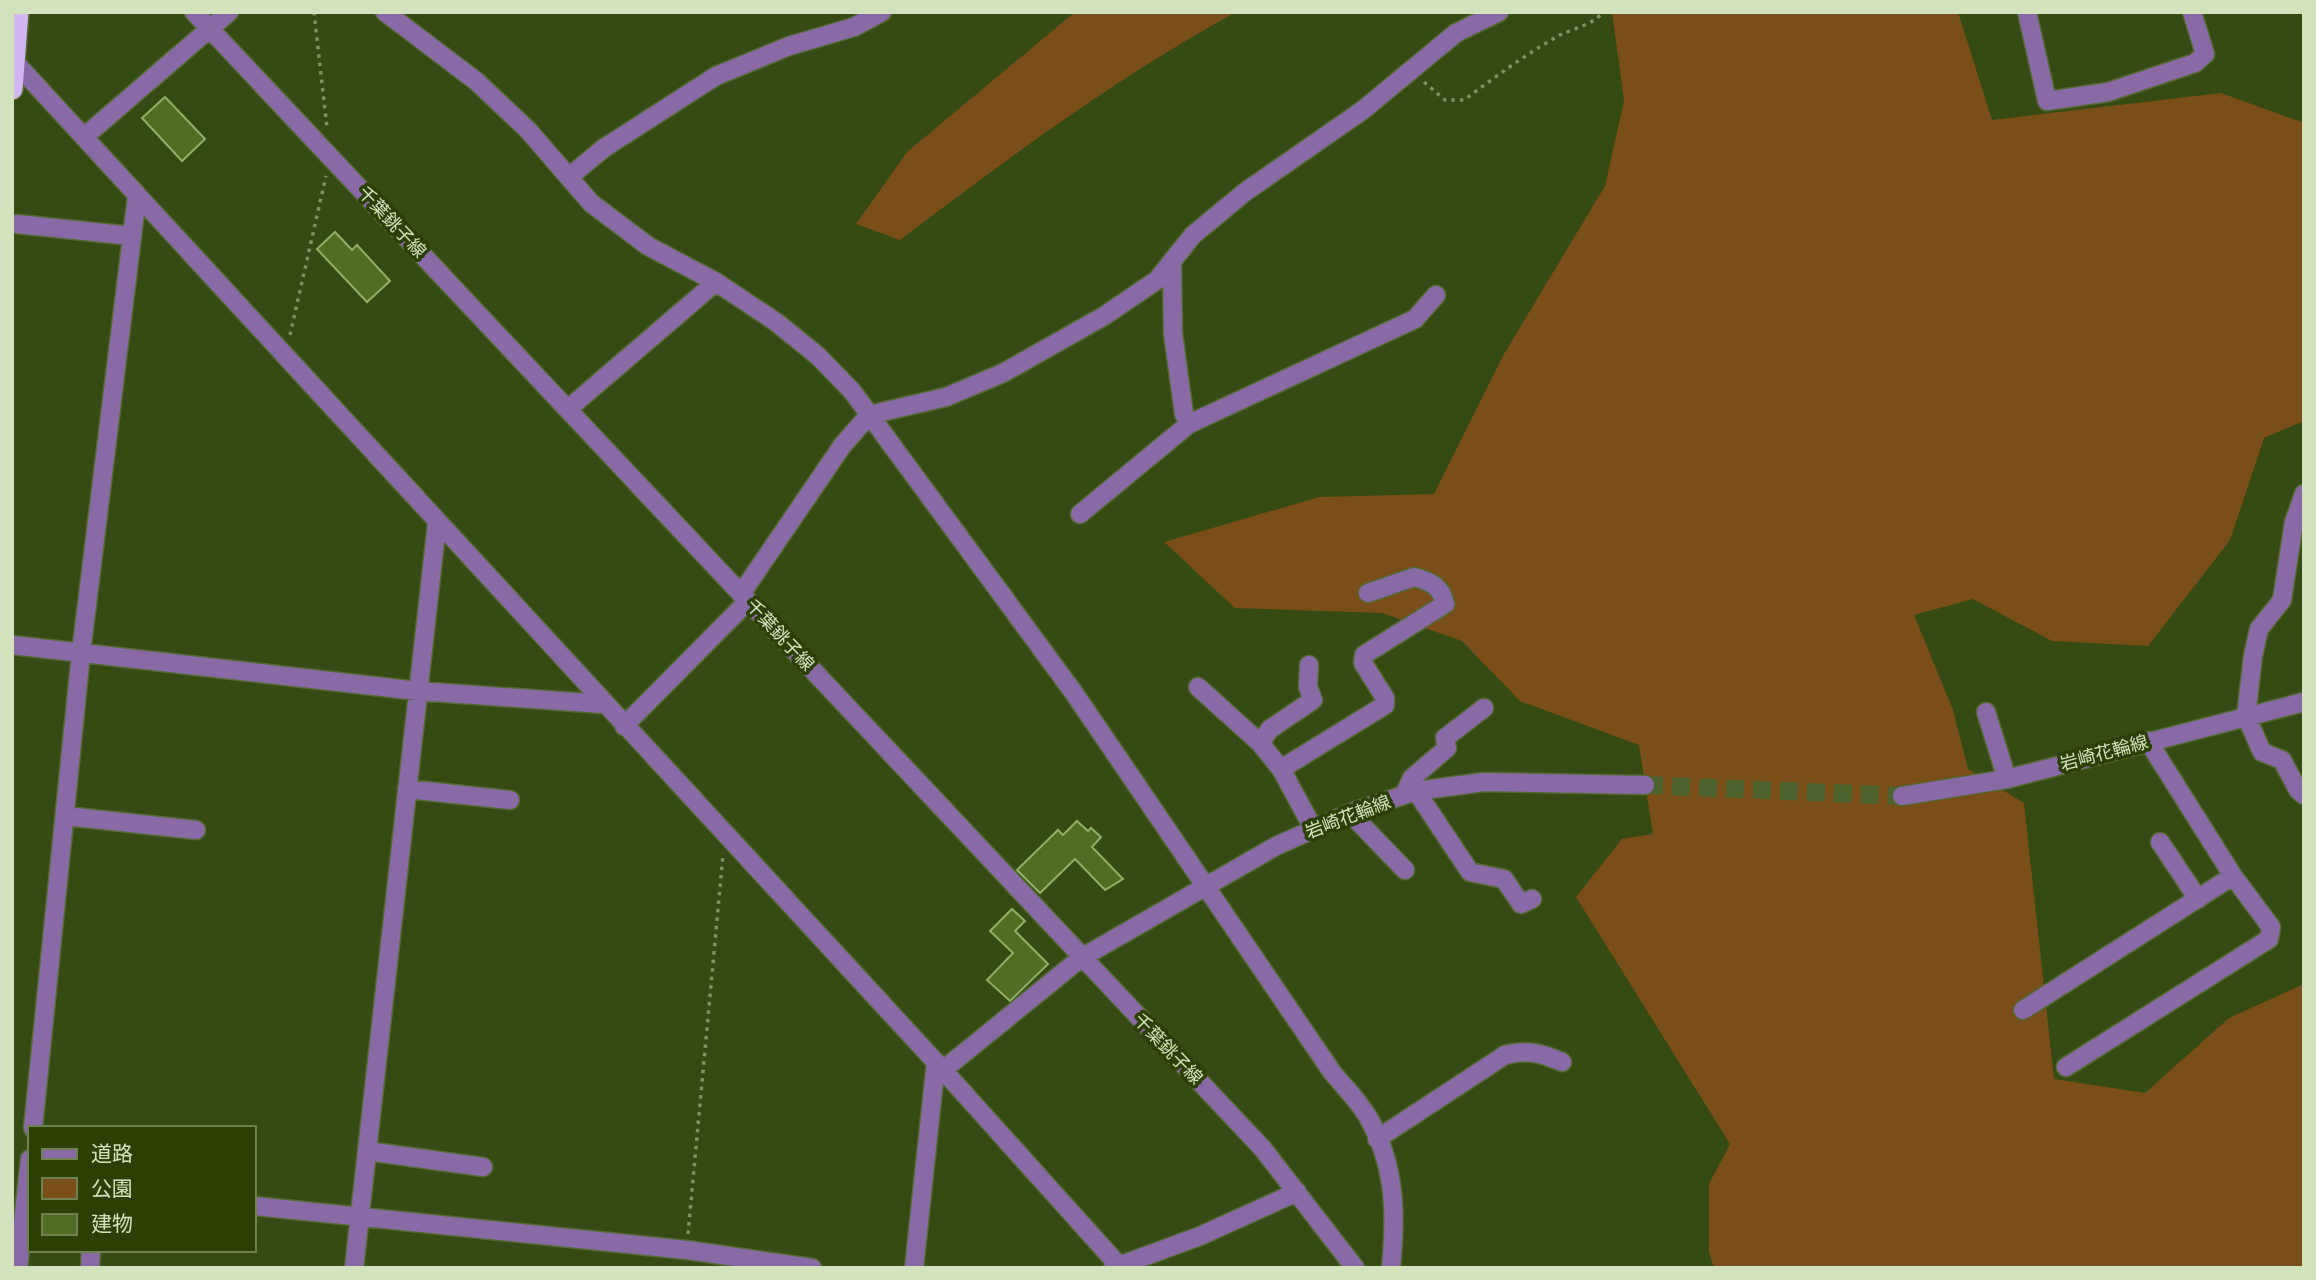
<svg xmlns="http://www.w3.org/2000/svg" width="2316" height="1280" font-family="'Roboto Condensed','Noto Sans JP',sans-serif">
<rect width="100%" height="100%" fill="#364b13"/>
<path fill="#7a4e18" d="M 1075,12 L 1236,12 C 1114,79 1010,157 900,240 L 856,224 L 907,152 Z
M 1612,12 L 1958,12 L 1992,120 L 2221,93 L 2304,123 L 2304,421 L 2264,438 L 2230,540 L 2148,646 L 2052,641 L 1973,599 L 1914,615 L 1953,710 L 1968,769 L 2024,803 L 2054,1079 L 2145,1093 L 2229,1018 L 2304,984 L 2304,1268 L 1714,1268 L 1709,1252 L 1709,1184 L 1730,1144 L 1576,897 L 1622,839 L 1653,834 L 1639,745 L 1520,701 L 1462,641 L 1382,613 L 1235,608 L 1164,542 L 1320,497 L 1434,494 L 1504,354 L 1605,186 L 1624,101 Z"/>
<path fill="#516d24" stroke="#91b067" stroke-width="2" d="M 165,97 L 205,139 L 182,161 L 142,118 Z
M 335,232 L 352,250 L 357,245 L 390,281 L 367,302 L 317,249 Z
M 1077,821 L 1088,831 L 1091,828 L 1101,837 L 1092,847 L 1123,879 L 1105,890 L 1075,859 L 1040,893 L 1017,870 L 1058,830 L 1063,835 Z
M 1012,909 L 1025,921 L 1015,931 L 1048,964 L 1010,1001 L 987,980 L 1013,953 L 990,931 Z"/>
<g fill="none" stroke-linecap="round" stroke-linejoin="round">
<path stroke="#4d622c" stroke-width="18" stroke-dasharray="18 9" stroke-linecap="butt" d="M 1645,785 L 1902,796"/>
<defs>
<path id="minor" d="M 194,12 L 1263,1149 L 1355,1268
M 385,12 L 476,81 L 528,130 L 591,203 L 648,246 L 716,282 L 776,322 L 818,356 L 852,391 L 1074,693 L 1332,1072 C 1344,1087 1360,1102 1369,1119 C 1396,1167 1396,1215 1391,1268
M 2027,12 L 2047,101 L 2108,92 L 2195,63 L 2205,54 L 2192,12
M 12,59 L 943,1070 L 1121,1268
M 84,137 L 229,12
M 569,177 L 604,148 L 716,76 L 789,46 L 854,27 L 882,12
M 17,224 L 132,236
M 1172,262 L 1173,334 L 1184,414 L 1189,424
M 568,409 L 716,282
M 2304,494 L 2294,522 L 2282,600 L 2259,629 L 2253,656 L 2246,716 L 2262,752 L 2282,760 L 2298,790 L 2304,795
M 1080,514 L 1189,424 L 1415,319 L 1436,295
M 741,594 L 842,446 L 869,415 L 946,397 L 1003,373 L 1104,316 L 1157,280 L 1193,235 L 1245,192 L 1363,110 L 1456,33 L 1499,12
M 12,645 L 418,691 L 603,704
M 1198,687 L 1260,743 L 1281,769 L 1313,828
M 1986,712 L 2007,779
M 624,726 L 748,601
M 1260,743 L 1270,729 L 1313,700 L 1308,687 L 1309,665
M 1281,769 L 1385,705 L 1385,698 L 1363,663 L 1364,655 L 1445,604 C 1442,587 1430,581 1414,577 L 1368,593
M 407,789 L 510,800
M 1416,791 L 1470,872 L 1504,879 L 1521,904 L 1532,899
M 1404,795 L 1412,778 L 1447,748 L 1445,738 L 1484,708
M 1902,796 L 2007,779 L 2304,702
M 1350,813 L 1405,870
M 65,816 L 196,830
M 2160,842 L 2198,899
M 2023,1010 L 2233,876
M 2066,1067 L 2269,939 L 2271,927 L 2233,876 L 2148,741
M 943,1070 L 1081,958 L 1276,846 L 1350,813 L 1416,791 L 1484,782 L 1645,785
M 33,1128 L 81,653 L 137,196
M 1377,1139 L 1505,1055 C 1528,1049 1540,1053 1562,1062
M 367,1151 L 483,1167
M 254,1206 L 687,1250 L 812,1268
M 18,1268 L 30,1159
M 90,1268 L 91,1250
M 354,1268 L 437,523
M 914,1268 L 936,1062
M 1113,1268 L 1200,1236 L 1297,1192"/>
<path id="highway" d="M 12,89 L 18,12"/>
</defs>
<use href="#minor" stroke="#556935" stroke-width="21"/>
<use href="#highway" stroke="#556935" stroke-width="24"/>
<path stroke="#7f9263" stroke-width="3.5" stroke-dasharray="3.5 5" stroke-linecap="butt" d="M 314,12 L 327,128
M 1424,82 L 1445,100 L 1464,100 C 1495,77 1526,54 1560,35 C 1574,28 1593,25 1603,12
M 290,335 L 326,176
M 688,1234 L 723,855"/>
<use href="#minor" stroke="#8a69a7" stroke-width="18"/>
<use href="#highway" stroke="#d3b5f0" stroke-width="21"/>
</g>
<g text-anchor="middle" stroke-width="7" stroke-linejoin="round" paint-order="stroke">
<g font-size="18" fill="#d1e2bd" stroke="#2c4005">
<text transform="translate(392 222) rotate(47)" y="6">千葉銚子線</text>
<text transform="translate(780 635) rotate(47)" y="6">千葉銚子線</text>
<text transform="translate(2104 753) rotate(-15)" y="6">岩崎花輪線</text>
<text transform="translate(1348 817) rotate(-21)" y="6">岩崎花輪線</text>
<text transform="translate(1168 1049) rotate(46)" y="6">千葉銚子線</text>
</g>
</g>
<rect width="2316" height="1280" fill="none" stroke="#d1e2bd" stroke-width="28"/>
<rect x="28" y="1126" width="228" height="126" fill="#2c4005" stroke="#6e814f" stroke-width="2"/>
<rect x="42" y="1149" width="35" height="10" fill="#8a69a7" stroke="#6e814f" stroke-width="2"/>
<text x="91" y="1161" font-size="21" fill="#d1e2bd">道路</text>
<rect x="42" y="1178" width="35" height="21" fill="#7a4e18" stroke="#6e814f" stroke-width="2"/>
<text x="91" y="1196" font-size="21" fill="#d1e2bd">公園</text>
<rect x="42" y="1214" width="35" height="21" fill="#516d24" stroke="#6e814f" stroke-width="2"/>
<text x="91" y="1231" font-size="21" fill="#d1e2bd">建物</text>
</svg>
